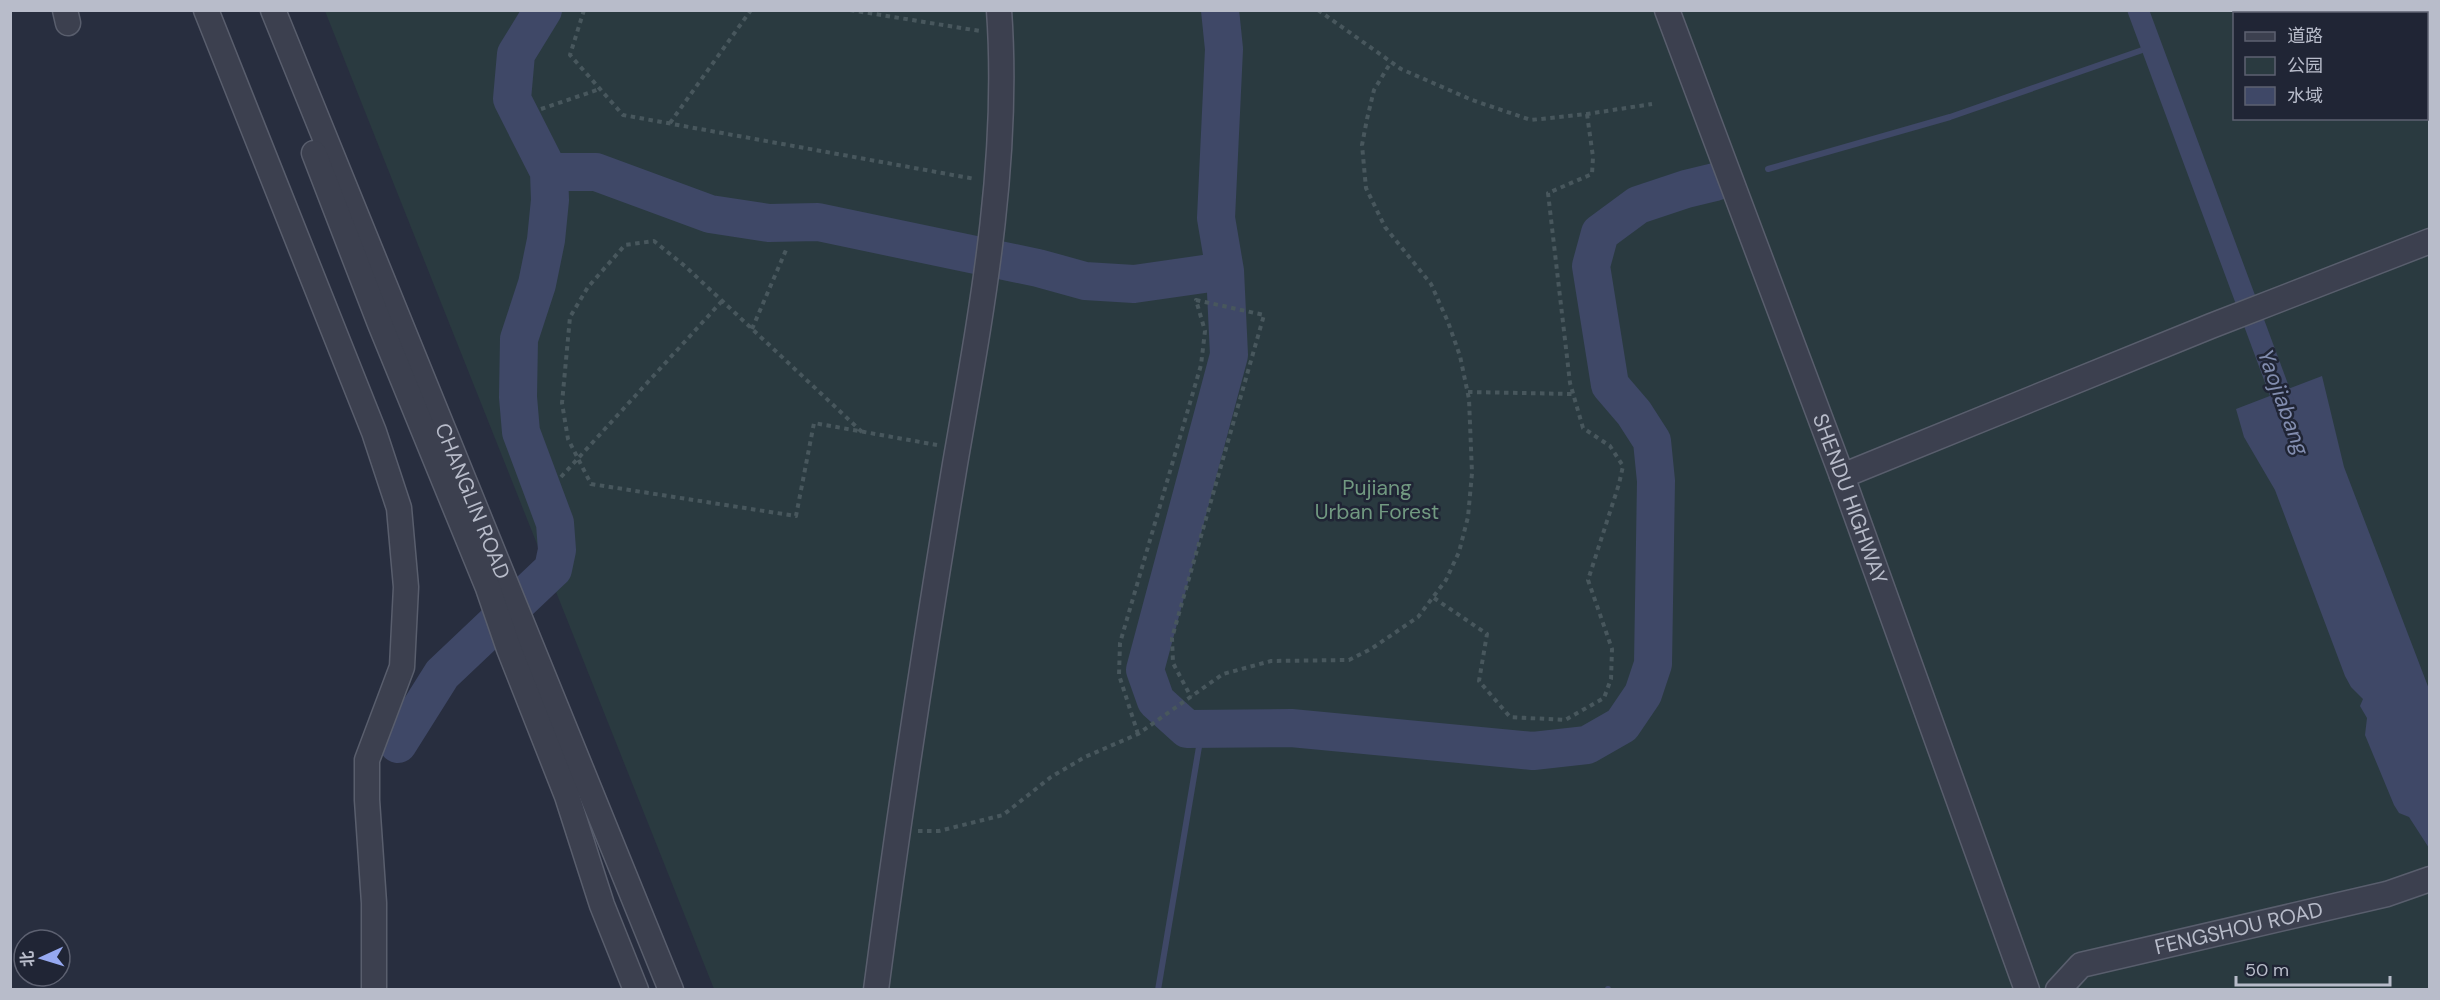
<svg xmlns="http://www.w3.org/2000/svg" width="2440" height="1000" font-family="'DM Sans','Noto Sans SC',sans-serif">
<rect width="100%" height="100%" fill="#282e3f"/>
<path fill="#2a3a40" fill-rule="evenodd" d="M 325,11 L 2429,11 L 2429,989 L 714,989 ZM 2234,14 L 2426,14 L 2426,118 L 2234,118 Z"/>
<path fill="#3f4867" d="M 2322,376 L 2344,467 L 2429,689 L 2429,848 L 2409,817 L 2399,813 L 2394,805 L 2365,735 L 2367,718 L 2360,706 L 2363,699 L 2351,687 L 2345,676 L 2275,490 L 2244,437 L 2236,409 Z"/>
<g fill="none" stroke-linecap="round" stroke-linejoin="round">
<path stroke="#3f4867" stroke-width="6" d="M 1768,169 L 1950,117 L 2151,47
M 1158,990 L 1202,729
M 1608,990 L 1608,989"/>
<path stroke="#3f4867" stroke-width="21" d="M 2138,10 L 2289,417"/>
<path stroke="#3f4867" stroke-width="38" d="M 1220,10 L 1224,49 L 1216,218 L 1225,271 L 1229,355 L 1145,670 L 1156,701 L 1187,729 L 1291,728 L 1533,751 L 1587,745 L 1622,725 L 1643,694 L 1653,664 L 1656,481 L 1652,441 L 1634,413 L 1610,385 L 1591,266 L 1600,233 L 1638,205 L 1686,189 L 1715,182
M 549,172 L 596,172 L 710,214 L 769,223 L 818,222 L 1038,268 L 1085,281 L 1134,284 L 1225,271
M 398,744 L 442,674 L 553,569 L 557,550 L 555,523 L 521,432 L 518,397 L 519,339 L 537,284 L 546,240 L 550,200 L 549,172 L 512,99 L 516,54 L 543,10"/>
<defs>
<g id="minor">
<path d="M 65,10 L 68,23"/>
<path d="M 206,10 L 374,432 L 399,508 L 406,587 L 402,667 L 367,760 L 367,800 L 374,903 L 374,990"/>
<path id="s1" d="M 273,10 L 671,990"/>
<path id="s2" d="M 1667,10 L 1842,476 L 2027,990"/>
<path d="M 314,153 L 380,324 L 488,588 L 509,649 L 567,796 L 602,905 L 636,990"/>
<path d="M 1842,476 L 2211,326 L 2430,241"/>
<path d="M 876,990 C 899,814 926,639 955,464 C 981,314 1010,163 999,10"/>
<path id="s3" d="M 2058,990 L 2081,965 L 2387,894 L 2430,879"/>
</g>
</defs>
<use href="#minor" stroke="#595e6d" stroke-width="27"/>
<path stroke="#48575d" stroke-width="4" stroke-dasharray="4.5 4.5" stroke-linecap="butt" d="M 584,10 L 570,55 L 623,115 L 975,179
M 850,10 L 980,31
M 1318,10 L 1401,69 L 1472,100 L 1531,120 L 1587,114 L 1652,104
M 541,109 L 600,89
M 670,123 L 751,10
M 752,329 L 786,250
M 1468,392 L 1573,394
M 862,432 L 686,267 L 654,241 L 625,245 L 588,287 L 570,317 L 562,403 L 568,439 L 591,484 L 796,516 L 814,423 L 937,445
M 561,477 L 722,301
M 1434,598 L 1487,634 L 1479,681 L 1510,717 L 1565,720 L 1604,698 L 1611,679 L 1612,649 L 1588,580 L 1619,484 L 1623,466 L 1610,446 L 1583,428 L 1570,383 L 1548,193 L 1592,174 L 1593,157 L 1587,114
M 1138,734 L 1119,675 L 1120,643 L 1201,365 L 1205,331 L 1196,300 L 1264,315 L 1172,638 L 1173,663 L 1191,697
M 918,831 L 939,831 L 1003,815 L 1051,777 L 1085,757 L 1138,734 L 1223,674 L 1271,661 L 1349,660 L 1371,649 L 1418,617 L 1446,580 L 1459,552 L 1468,517 L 1472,473 L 1469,399 L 1460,356 L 1448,322 L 1431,284 L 1385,227 L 1366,188 L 1362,145 L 1367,119 L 1374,90 L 1391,62"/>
<use href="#minor" stroke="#3c404f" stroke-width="24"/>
</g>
<g text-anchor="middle" stroke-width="5" stroke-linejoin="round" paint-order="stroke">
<g font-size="21" fill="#719981" stroke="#202535">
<text x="1377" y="495">Pujiang<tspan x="1377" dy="24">Urban Forest</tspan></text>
</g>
<g font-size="21" fill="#b8bcca" stroke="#202535">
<text dy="7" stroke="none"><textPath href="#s2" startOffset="522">SHENDU HIGHWAY</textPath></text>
<text dy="7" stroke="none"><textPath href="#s1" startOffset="530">CHANGLIN ROAD</textPath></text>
<text dy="7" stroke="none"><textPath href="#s3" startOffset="196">FENGSHOU ROAD</textPath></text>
</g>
<g font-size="22" font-style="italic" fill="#828daf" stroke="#202535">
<text transform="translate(2284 402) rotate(70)" y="8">Yaojiabang</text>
</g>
</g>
<rect width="2440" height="1000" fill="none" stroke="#b8bcca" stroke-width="24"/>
<rect x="2233" y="12" width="195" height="108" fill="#202535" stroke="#5d6171" stroke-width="1.5"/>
<rect x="2245" y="32" width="30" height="9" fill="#3c404f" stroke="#5d6171" stroke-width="1.5"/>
<text x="2287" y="42" font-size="18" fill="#b8bcca">道路</text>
<rect x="2245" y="57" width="30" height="18" fill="#2a3a40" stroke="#5d6171" stroke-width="1.5"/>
<text x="2287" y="72" font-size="18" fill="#b8bcca">公园</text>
<rect x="2245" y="87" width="30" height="18" fill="#3f4867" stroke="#5d6171" stroke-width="1.5"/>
<text x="2287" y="102" font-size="18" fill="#b8bcca">水域</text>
<g transform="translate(42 958) rotate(266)"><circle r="28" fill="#202535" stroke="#5d6171" stroke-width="1.5"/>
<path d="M0-4.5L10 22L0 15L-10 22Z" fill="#96a9f1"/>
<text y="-9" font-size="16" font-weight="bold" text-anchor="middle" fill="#b8bcca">北</text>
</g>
<path d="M2236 976v9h154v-9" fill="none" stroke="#b8bcca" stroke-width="3"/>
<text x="2245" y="976" font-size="18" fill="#b8bcca" stroke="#202535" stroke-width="4.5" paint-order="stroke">50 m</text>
</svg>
